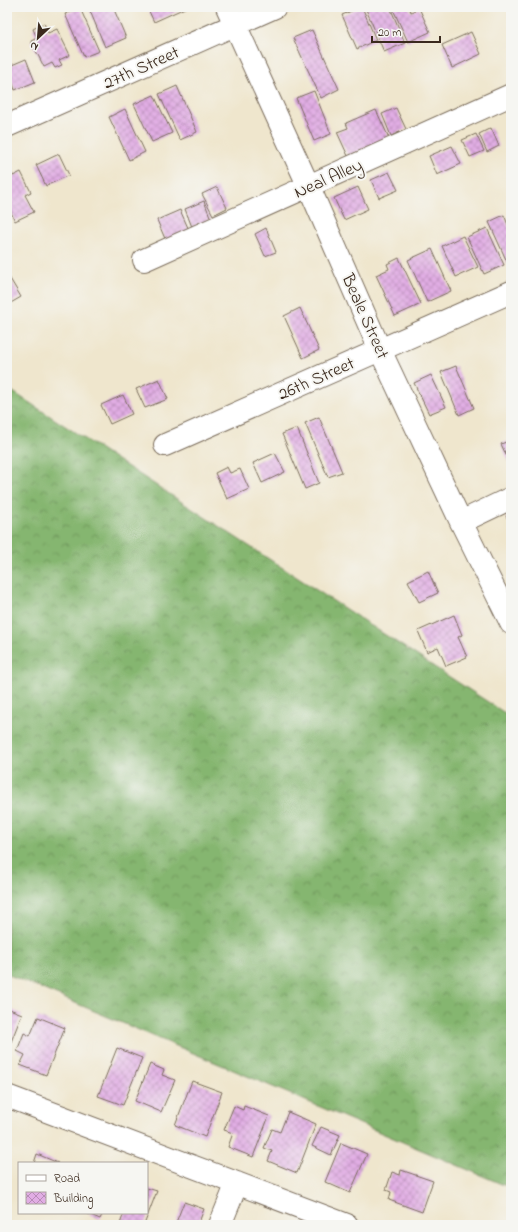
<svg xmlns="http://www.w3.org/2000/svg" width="518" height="1232" font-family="'Indie Flower',sans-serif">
<defs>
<pattern id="forest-crowns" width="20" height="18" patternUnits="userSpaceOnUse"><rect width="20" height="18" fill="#85b670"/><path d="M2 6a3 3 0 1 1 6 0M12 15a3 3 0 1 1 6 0" fill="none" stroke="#6e945b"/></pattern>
<pattern id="building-cross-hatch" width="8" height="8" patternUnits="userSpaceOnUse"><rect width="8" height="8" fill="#e1ade4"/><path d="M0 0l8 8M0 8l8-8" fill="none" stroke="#b88db8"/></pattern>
</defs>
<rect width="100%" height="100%" fill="#f6f6f2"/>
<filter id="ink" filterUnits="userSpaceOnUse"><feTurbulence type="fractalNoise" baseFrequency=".025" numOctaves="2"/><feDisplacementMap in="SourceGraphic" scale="8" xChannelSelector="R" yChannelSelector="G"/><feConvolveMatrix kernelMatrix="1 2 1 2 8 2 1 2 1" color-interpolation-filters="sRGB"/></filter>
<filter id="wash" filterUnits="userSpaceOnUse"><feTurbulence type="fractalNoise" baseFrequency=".012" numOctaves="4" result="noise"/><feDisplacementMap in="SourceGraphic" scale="16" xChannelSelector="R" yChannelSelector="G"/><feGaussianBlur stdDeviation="0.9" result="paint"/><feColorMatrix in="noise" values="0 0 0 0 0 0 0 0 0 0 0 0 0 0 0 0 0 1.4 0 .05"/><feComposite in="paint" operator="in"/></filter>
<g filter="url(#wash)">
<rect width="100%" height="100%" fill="#efe6cd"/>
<path fill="url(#forest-crowns)" stroke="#607047" d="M 7,388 L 511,717 L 511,1188 L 7,974 Z"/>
<g id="blocks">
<path fill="url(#building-cross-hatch)" d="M 100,7 L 113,7 L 126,38 L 105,47 L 90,11 Z
M 147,7 L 187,7 L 154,22 Z
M 361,7 L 362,7 L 376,40 L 357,49 L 342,15 Z
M 365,7 L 390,7 L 405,43 L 384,52 Z
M 392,7 L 409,7 L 411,12 L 419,8 L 430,32 L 408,42 Z
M 80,8 L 99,51 L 84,57 L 65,14 Z
M 44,23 L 48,33 L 57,29 L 70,55 L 59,60 L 62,65 L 55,68 L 52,63 L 44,67 L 31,41 L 37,38 L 33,29 Z
M 312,30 L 339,89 L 321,98 L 293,38 Z
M 471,32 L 481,54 L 452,68 L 442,45 Z
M 26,59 L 35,82 L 15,90 L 7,67 Z
M 177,86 L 197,132 L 180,140 L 159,94 Z
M 314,91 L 331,134 L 314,141 L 296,98 Z
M 154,95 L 172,133 L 152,142 L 134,104 Z
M 396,108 L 406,129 L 391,136 L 382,114 Z
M 125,109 L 145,152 L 129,160 L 109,117 Z
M 376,110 L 389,138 L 348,156 L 337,132 L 348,128 L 346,123 Z
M 491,128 L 499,146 L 487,152 L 479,134 Z
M 476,134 L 484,151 L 470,157 L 462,140 Z
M 452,146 L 461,164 L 437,175 L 429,156 Z
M 59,154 L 69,175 L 46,186 L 36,165 Z
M 7,164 L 13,176 L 21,172 L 31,192 L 25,195 L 34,212 L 15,221 L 7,204 Z
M 389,172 L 398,190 L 379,198 L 371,180 Z
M 217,187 L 227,208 L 213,215 L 202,194 Z
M 358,187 L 368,209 L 344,220 L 334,198 Z
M 204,201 L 211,219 L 192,227 L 185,209 Z
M 180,210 L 189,230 L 166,241 L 157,220 Z
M 504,215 L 511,232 L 511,263 L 508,264 L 489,222 Z
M 266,228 L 276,252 L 265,256 L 255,234 Z
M 487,228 L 504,265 L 484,274 L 467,237 Z
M 463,236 L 478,267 L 456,277 L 442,246 Z
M 432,249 L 451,291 L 427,302 L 408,260 Z
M 399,258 L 421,304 L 395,316 L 376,275 L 389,269 L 387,264 Z
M 9,277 L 21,297 L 9,304 L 7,300 L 7,279 Z
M 300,308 L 319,350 L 303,358 L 284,316 Z
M 456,366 L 474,408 L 459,415 L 441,372 Z
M 431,375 L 446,407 L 429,414 L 414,383 Z
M 159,379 L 168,399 L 145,408 L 136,389 Z
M 123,395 L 132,414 L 110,424 L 101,405 Z
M 319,417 L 342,472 L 328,477 L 305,423 Z
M 297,428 L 319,483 L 305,489 L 282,434 Z
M 511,440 L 511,466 L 501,444 Z
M 275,453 L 285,472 L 262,483 L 253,463 Z
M 227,467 L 230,473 L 240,469 L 249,489 L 227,499 L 215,473 Z
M 511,513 L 511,525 L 506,516 Z
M 428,571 L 438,593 L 419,602 L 408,581 Z
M 454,615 L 462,635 L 458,637 L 467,657 L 446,666 L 438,647 L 427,652 L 418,631 Z
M 7,1008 L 22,1014 L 7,1052 Z
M 38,1017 L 65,1028 L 46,1075 L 20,1065 L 25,1055 L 17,1051 L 24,1033 L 30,1036 Z
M 117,1048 L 142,1058 L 123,1105 L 98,1096 Z
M 150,1064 L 164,1070 L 162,1075 L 175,1080 L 161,1112 L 135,1101 Z
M 192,1081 L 222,1092 L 205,1137 L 175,1125 Z
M 234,1106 L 243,1110 L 244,1106 L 269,1116 L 253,1157 L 228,1147 L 233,1133 L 224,1130 Z
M 288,1112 L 316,1124 L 297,1173 L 268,1161 L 272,1151 L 264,1148 L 272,1129 L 280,1132 Z
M 321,1127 L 340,1135 L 331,1155 L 312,1146 Z
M 341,1143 L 367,1154 L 350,1193 L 325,1182 Z
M 37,1154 L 58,1163 L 34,1163 Z
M 401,1170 L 433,1181 L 422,1212 L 389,1200 L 391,1192 L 386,1190 L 392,1172 L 400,1175 Z
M 147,1188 L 157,1191 L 144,1225 L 120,1224 L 124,1213 L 147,1213 Z
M 184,1202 L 204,1209 L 198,1225 L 175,1225 Z
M 86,1213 L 103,1213 L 100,1219 Z"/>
</g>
</g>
<g filter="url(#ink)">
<use href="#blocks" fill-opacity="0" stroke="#7a6c5b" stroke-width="1"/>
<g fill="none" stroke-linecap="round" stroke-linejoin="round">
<defs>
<path id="minor" d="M 227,7 L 309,187 L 380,350 L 461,522 L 511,623
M 7,126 L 275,7
M 144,260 L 511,95
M 165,445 L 511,292
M 461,522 L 511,498
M 7,1096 L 347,1225
M 220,1225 L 237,1183"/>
</defs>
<use href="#minor" stroke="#7a6c5b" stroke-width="24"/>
<use href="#minor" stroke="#fff" stroke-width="22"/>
</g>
</g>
<g text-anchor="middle" stroke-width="4" stroke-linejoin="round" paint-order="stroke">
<g font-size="18" fill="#3b2a1e" stroke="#f6f6f2">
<text transform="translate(141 67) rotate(-24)" y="6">27th Street</text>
<text transform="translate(328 178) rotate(-24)" y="6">Neal Alley</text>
<text transform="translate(366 316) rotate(66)" y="6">Beale Street</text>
<text transform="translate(316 378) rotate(-24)" y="6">26th Street</text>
</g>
</g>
<rect width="518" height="1232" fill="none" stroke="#f6f6f2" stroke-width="24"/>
<rect x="18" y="1162" width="130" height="52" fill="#f6f6f2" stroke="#aba49d"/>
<rect x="26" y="1175" width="20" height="6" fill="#ffffff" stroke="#aba49d"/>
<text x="54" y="1182" font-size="12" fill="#3b2a1e">Road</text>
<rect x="26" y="1192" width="20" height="12" fill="url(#building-cross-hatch)" stroke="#aba49d"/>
<text x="54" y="1202" font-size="12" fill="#3b2a1e">Building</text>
<g transform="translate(38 38) rotate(206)" stroke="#f6f6f2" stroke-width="3" paint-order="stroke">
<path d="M0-3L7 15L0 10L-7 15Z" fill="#3b2a1e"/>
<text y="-6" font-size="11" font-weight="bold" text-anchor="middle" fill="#3b2a1e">N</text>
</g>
<path d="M372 36v6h68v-6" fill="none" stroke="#3b2a1e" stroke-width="2"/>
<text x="378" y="36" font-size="12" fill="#3b2a1e" stroke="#f6f6f2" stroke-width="3" paint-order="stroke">20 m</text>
</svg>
